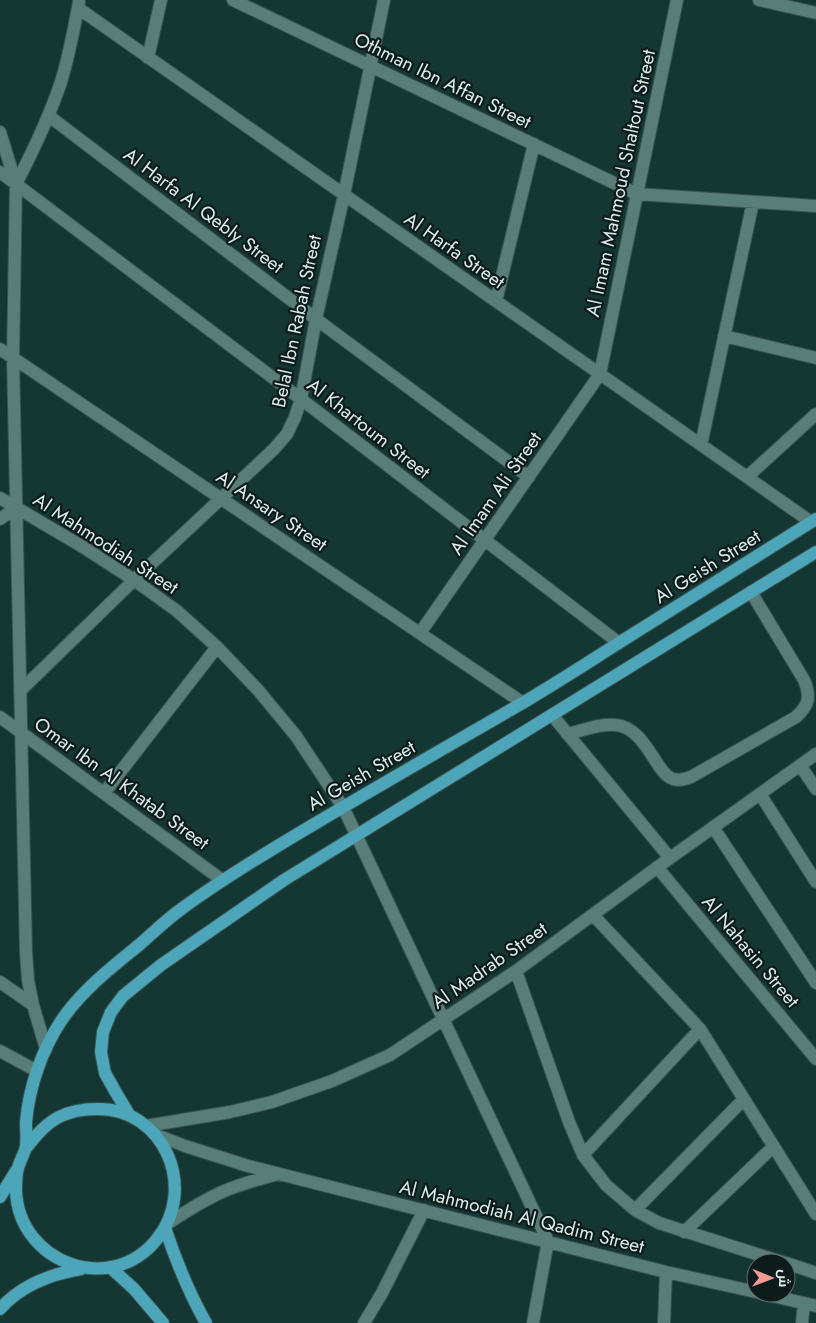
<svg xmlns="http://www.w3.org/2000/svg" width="816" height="1323" font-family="Jost,Cairo,sans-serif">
<rect width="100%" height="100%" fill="#143734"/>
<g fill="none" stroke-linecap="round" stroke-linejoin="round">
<defs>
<path id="minor" d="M 233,0 L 637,194 L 816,206
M 759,0 L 816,13
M 78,8 L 811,522
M 148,58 L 161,0
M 49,116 L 316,319 L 529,477
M 0,132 L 16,184 L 13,358 L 26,952 L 28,980 L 33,1005 L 46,1049
M 0,172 L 301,399 L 619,643
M 16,184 C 33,151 49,118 61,82 C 69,56 74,29 79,2
M 496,301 L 534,144
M 724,336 L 816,358
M 0,349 L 523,703
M 701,445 L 753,202
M 747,477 L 816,414
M 0,498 L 83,547 L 134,580 L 177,611 L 217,647 L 258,690 L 296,736 L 343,807 L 548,1241
M 0,519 L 16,508
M 420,633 L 600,374 L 677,0
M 20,691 L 134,580 L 274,449 L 287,434 L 295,417 L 301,399 L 316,319 L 344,195 L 384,0
M 552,715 L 670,858
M 0,717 L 222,880
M 567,734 C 582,731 600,723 616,725 C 637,727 648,750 659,766 C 663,771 666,777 673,779 C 679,781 685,779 691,777 L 796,717 C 809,705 811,697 804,680 L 751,592
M 800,765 L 816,789
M 104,793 L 217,647
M 760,794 L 816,882
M 713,827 L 816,983
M 657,867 L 816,1059
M 593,915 L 700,1029 L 816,1214
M 516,971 L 569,1122 L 583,1155 L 606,1185 L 635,1210 L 659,1223 L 785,1263
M 0,982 L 33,1005
M 0,1051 L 37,1071
M 146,1126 L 230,1112 L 272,1102 L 332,1081 L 390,1055 L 516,971 L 670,858 L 816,754
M 154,1134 L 185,1146 L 248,1166 L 666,1272 L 756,1292
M 583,1155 L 700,1029
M 635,1210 L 743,1100
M 167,1224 C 185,1212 202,1201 222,1192 C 240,1184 259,1179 278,1174
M 684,1232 L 773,1147
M 786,1263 L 816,1273
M 760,1293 L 816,1306
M 364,1323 L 382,1293 L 424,1210
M 533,1323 L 548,1241
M 664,1323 L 666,1272
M 802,1323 L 804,1303"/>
<path id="major" d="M 130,1116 L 115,1091 L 105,1073 L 101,1052 L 103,1032 L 111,1012 L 123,996 L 161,965 L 284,880 L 816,552
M 26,1148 C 36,1136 45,1124 59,1117 C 71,1111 84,1109 97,1109 C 164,1108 198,1188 157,1239 C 111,1297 19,1263 16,1191 C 16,1183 16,1175 18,1168 C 20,1160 25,1153 26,1146 C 27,1138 26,1130 26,1122 C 29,1087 42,1050 61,1021 C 82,990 111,968 139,945 C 153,933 166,920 180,910 C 222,879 267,852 311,826 C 380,785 450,745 519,705 C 555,684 590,661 625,639 C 689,599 752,559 816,519
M 0,1197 L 16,1171
M 165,1228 C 176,1261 189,1293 206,1323
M 110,1267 L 134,1289 L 163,1323
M 0,1309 C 21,1285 51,1274 81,1269"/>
</defs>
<use href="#minor" stroke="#385452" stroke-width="14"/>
<use href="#major" stroke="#385452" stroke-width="14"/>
<use href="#minor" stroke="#597d79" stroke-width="12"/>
<use href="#major" stroke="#4ca5b9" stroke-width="12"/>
</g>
<g text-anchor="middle" stroke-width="4.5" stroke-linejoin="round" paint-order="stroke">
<g font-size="19" fill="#d9ecea" stroke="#0d1b1a">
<text transform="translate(443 80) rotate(26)" y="7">Othman Ibn Affan Street</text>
<text transform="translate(620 183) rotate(-78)" y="7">Al Imam Mahmoud Shaltout Street</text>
<text transform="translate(204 210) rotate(37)" y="7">Al Harfa Al Qebly Street</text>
<text transform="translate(455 250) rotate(35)" y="7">Al Harfa Street</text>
<text transform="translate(296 321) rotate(-78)" y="7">Belal Ibn Rabah Street</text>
<text transform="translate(369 428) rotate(38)" y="7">Al Khartoum Street</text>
<text transform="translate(495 493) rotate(-55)" y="7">Al Imam Ali Street</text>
<text transform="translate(272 510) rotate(34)" y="7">Al Ansary Street</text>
<text transform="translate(106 543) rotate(33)" y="7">Al Mahmodiah Street</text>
<text transform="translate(707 566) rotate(-32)" y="7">Al Geish Street</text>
<text transform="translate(361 775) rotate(-30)" y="7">Al Geish Street</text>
<text transform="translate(122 783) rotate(36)" y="7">Omar Ibn Al Khatab Street</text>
<text transform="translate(751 951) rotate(50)" y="7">Al Nahasin Street</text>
<text transform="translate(489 965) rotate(-35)" y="7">Al Madrab Street</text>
<text transform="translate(522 1216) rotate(14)" y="7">Al Mahmodiah Al Qadim Street</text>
</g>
</g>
<g transform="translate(771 1278) rotate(91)"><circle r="24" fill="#0d1b1a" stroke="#5f6f6d"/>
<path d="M0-4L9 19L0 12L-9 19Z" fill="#f59c93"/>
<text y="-8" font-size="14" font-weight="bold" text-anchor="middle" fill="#d9ecea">ش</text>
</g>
</svg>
